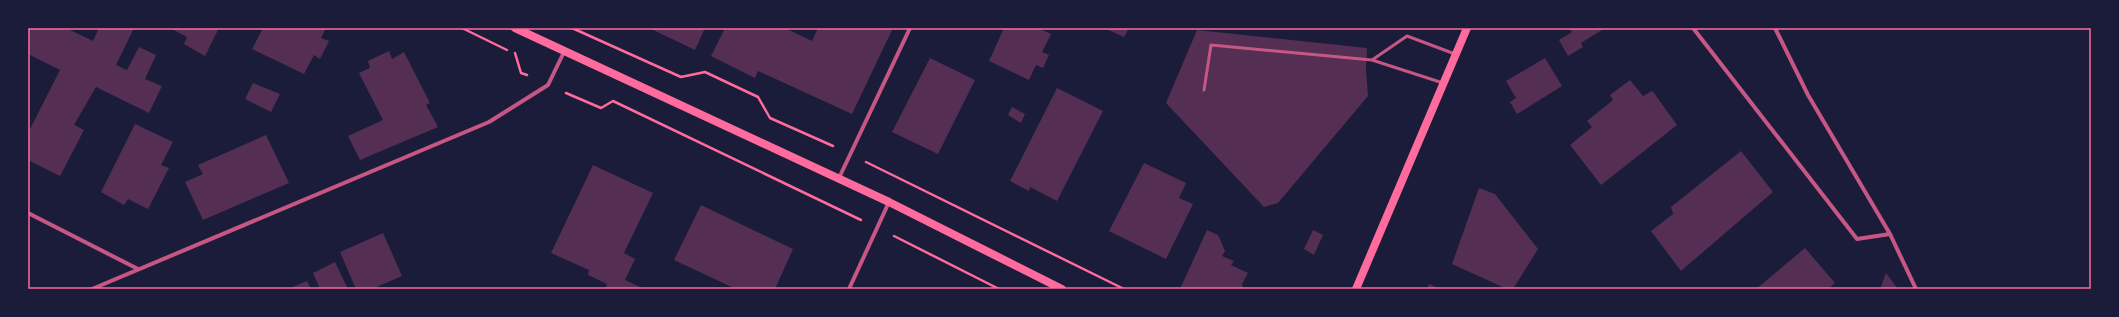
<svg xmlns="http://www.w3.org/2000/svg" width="2119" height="317" font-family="Roboto,sans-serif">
<rect width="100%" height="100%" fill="#1b1b3a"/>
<path fill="#542f53" d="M 28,28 L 66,28 L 93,41 L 99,28 L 134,28 L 116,65 L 127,70 L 139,47 L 156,55 L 145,79 L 162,86 L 149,113 L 96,87 L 74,125 L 84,130 L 60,176 L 28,160 L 28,133 L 60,70 L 28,54 Z
M 170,28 L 219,28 L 205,56 L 184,44 L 187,37 Z
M 256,28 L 326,28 L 321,38 L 329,41 L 320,59 L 314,55 L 304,74 L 252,49 L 262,30 Z
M 649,28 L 705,28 L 695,50 Z
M 725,28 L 785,28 L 812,41 L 818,28 L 893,28 L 852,114 L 758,71 L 755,78 L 711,56 Z
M 1004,28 L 1038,28 L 1051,34 L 1042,52 L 1049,55 L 1043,68 L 1036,65 L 1029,80 L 989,61 Z
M 1104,28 L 1129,28 L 1124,37 Z
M 1569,28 L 1605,28 L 1581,43 L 1583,47 L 1568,56 L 1559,40 L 1572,32 Z
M 1197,30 L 1367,48 L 1366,69 L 1368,96 L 1278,203 L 1264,207 L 1166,103 Z
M 389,51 L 392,59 L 404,52 L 430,103 L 426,105 L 438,127 L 360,160 L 348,136 L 383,120 L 359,73 L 370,68 L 368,61 Z
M 930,58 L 975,80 L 938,154 L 892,132 Z
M 1545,58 L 1562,86 L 1517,114 L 1510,102 L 1516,98 L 1506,81 Z
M 1630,80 L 1643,96 L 1652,91 L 1654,93 L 1677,125 L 1601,185 L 1570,145 L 1592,127 L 1587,121 L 1613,100 L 1610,95 Z
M 253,83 L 280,94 L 271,112 L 245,99 Z
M 1057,88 L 1103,111 L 1057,201 L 1030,187 L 1029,191 L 1010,181 Z
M 1012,107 L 1025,114 L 1021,123 L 1008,115 Z
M 135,124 L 173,142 L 161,165 L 169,168 L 148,209 L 128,199 L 124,205 L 101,192 Z
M 266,135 L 289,183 L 203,220 L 185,182 L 203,174 L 198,165 Z
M 1741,151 L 1773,192 L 1681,271 L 1651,231 L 1673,214 L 1671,207 Z
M 1144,163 L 1186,183 L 1179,198 L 1193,204 L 1166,259 L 1109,231 Z
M 593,165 L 653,193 L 624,253 L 635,259 L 625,280 L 644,289 L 605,289 L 607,284 L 588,275 L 589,270 L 551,253 Z
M 1479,188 L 1495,194 L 1538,249 L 1513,289 L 1507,289 L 1452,264 Z
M 701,205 L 793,249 L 775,289 L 736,289 L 674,260 Z
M 1207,230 L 1218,235 L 1225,251 L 1222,256 L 1234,261 L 1231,265 L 1248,273 L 1242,284 L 1243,289 L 1180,289 Z
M 1313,230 L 1323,235 L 1314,255 L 1304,249 Z
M 383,233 L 402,276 L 372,289 L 356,289 L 340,252 Z
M 1805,248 L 1835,283 L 1828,289 L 1756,289 Z
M 335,262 L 348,289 L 320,289 L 313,273 Z
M 1886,273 L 1898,289 L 1880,289 Z
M 307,281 L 311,289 L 291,289 L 290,288 Z
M 1429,284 L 1440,289 L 1427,289 Z"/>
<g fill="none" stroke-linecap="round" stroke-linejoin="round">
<path stroke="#ff6b9d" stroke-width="2.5" d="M 462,28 L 507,50
M 572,28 L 681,77 L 705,72 L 758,97 L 770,118 L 833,146
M 515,53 L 521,73 L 527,75
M 566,93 L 601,108 L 613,101 L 861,220
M 866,162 L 1124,289
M 894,236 L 999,289"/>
<path stroke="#c65784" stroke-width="3" d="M 1372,60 L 1407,36 L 1455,54
M 1204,90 L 1211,45 L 1372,60 L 1443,83"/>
<path stroke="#c65784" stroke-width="4" d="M 1693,28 L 1857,239 L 1890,234
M 1775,28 L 1808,95 L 1890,234 L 1916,289
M 839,178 L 910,28
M 28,213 L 138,269
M 92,289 L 489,122 L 548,85 L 564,52
M 849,289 L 889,202"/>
<path stroke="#ff6b9d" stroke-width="8" d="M 515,28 L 889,202 L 1062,289
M 1356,289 L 1467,28"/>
</g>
<rect width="2119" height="317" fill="none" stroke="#1b1b3a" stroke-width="58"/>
<rect x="29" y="29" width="2061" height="259" fill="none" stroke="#ff6b9d" stroke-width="1.5"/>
</svg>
